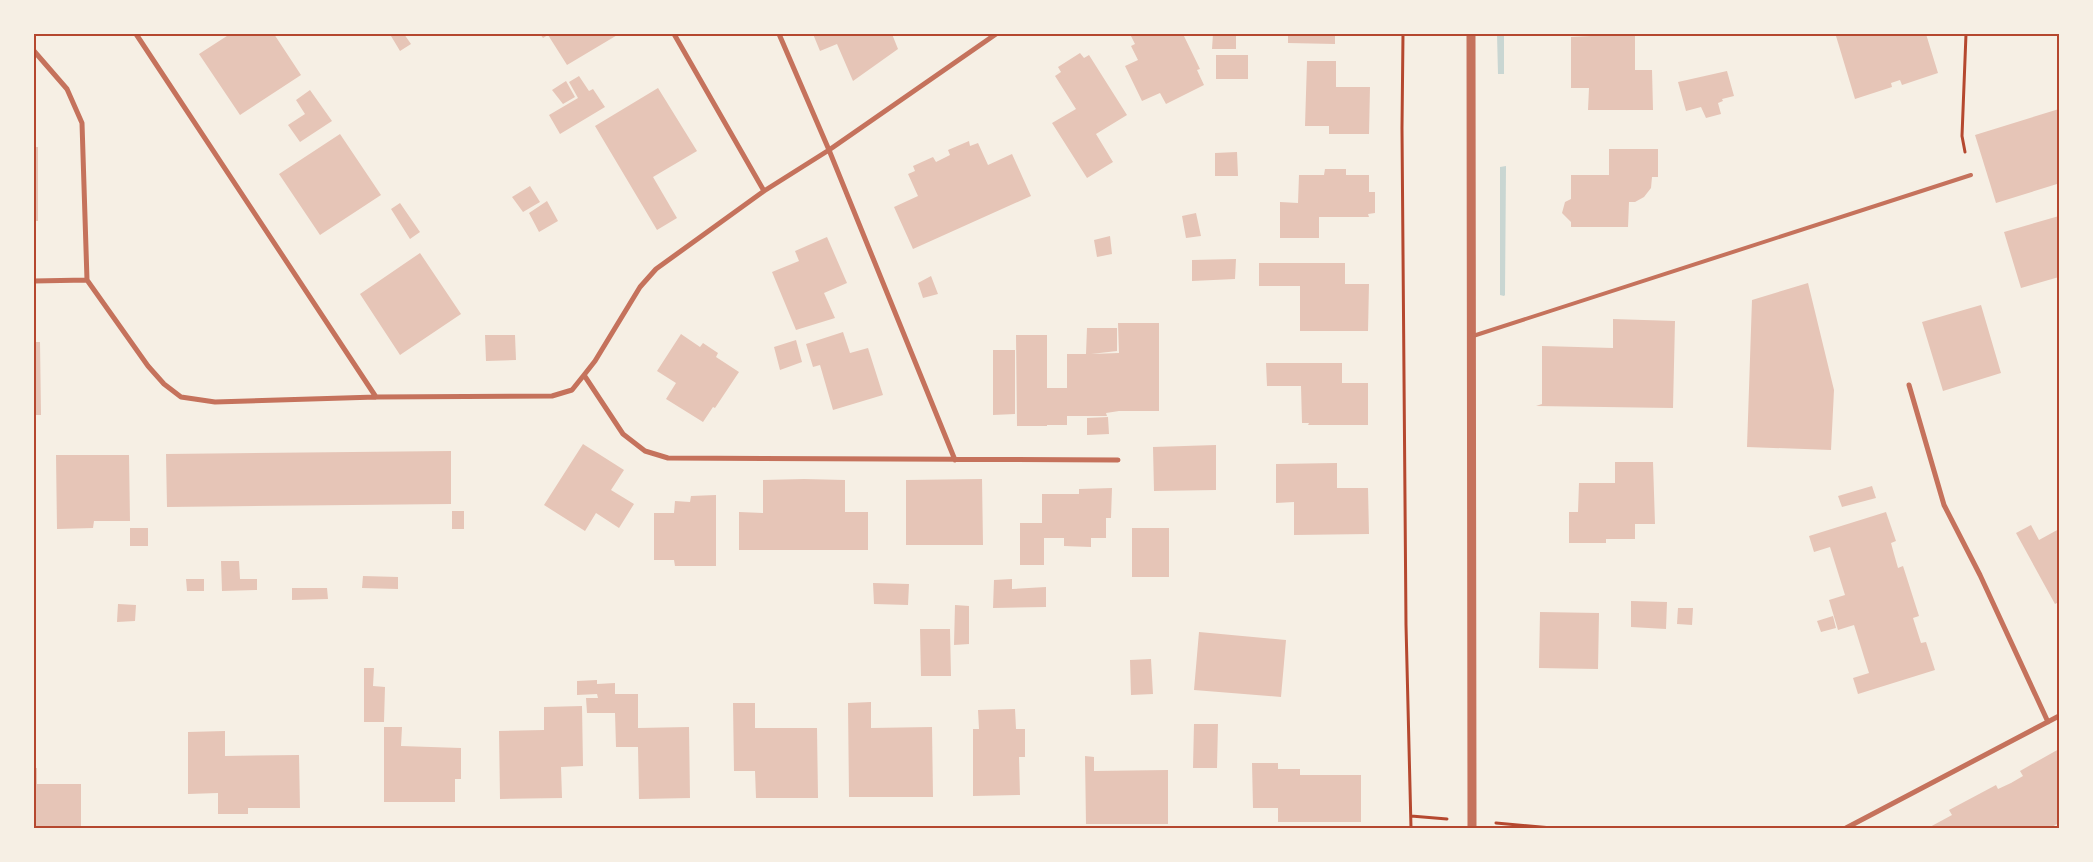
<svg xmlns="http://www.w3.org/2000/svg" width="2093" height="862" font-family="Spectral,serif">
<rect width="100%" height="100%" fill="#f6efe4"/>
<path fill="#c9d6d2" d="M 1497,34 L 1504,34 L 1504,74 L 1498,74 Z
M 1506,166 L 1505,295 L 1504,296 L 1500,295 L 1500,167 Z"/>
<path fill="#e6c5b7" d="M 230,34 L 274,34 L 301,75 L 240,115 L 199,54 Z
M 394,34 L 404,34 L 411,44 L 400,51 L 391,36 Z
M 540,34 L 619,34 L 567,65 L 548,35 L 543,38 Z
M 813,34 L 892,34 L 898,49 L 853,81 L 837,44 L 820,51 Z
M 1130,34 L 1183,34 L 1200,69 L 1197,70 L 1204,85 L 1166,104 L 1160,93 L 1142,101 L 1125,66 L 1138,60 L 1131,46 L 1135,44 Z
M 1213,34 L 1236,34 L 1236,49 L 1212,49 Z
M 1288,34 L 1335,34 L 1335,44 L 1288,43 Z
M 1591,34 L 1635,36 L 1635,70 L 1652,70 L 1653,110 L 1588,110 L 1589,88 L 1571,88 L 1571,37 L 1591,36 Z
M 1840,34 L 1926,34 L 1938,73 L 1902,85 L 1900,80 L 1891,83 L 1892,87 L 1855,99 L 1836,36 Z
M 1080,53 L 1084,58 L 1089,55 L 1127,115 L 1096,134 L 1113,162 L 1087,178 L 1052,123 L 1076,109 L 1055,76 L 1061,72 L 1058,67 Z
M 1216,55 L 1248,55 L 1248,79 L 1216,79 Z
M 1307,61 L 1336,61 L 1336,87 L 1370,87 L 1369,134 L 1329,134 L 1329,126 L 1305,126 Z
M 1727,71 L 1734,96 L 1722,99 L 1723,101 L 1718,103 L 1721,114 L 1706,118 L 1701,107 L 1686,111 L 1678,82 Z
M 579,76 L 589,91 L 593,89 L 605,107 L 560,134 L 549,115 L 578,98 L 569,82 Z
M 566,81 L 575,97 L 563,104 L 552,90 Z
M 658,88 L 697,151 L 653,177 L 677,218 L 657,230 L 595,126 Z
M 310,90 L 332,121 L 300,142 L 288,125 L 305,114 L 296,100 Z
M 2059,109 L 2059,189 L 2057,184 L 1996,203 L 1975,135 Z
M 340,134 L 381,195 L 320,235 L 279,174 Z
M 969,141 L 970,146 L 978,143 L 988,165 L 1012,154 L 1031,196 L 913,249 L 894,207 L 918,196 L 908,174 L 915,171 L 913,166 L 933,157 L 936,162 L 950,155 L 948,150 Z
M 34,147 L 38,147 L 38,221 L 34,221 Z
M 1609,149 L 1658,149 L 1658,177 L 1652,177 L 1651,188 L 1644,197 L 1635,202 L 1629,202 L 1628,227 L 1571,227 L 1571,222 L 1562,213 L 1565,202 L 1571,199 L 1571,175 L 1609,175 Z
M 1237,152 L 1238,176 L 1215,176 L 1215,153 Z
M 1325,169 L 1346,169 L 1346,175 L 1369,175 L 1369,192 L 1375,192 L 1375,213 L 1368,214 L 1369,217 L 1319,217 L 1319,238 L 1280,238 L 1280,202 L 1298,203 L 1299,175 L 1324,175 Z
M 530,186 L 540,202 L 523,212 L 512,197 Z
M 547,201 L 558,221 L 539,232 L 529,213 Z
M 400,203 L 420,232 L 410,239 L 391,209 Z
M 1196,213 L 1201,236 L 1186,238 L 1182,216 Z
M 2059,216 L 2059,277 L 2021,288 L 2004,232 Z
M 1110,236 L 1112,254 L 1097,257 L 1094,240 Z
M 827,237 L 847,283 L 824,293 L 835,318 L 796,330 L 772,272 L 799,261 L 795,251 Z
M 420,253 L 461,314 L 400,355 L 360,294 Z
M 1236,259 L 1235,279 L 1192,281 L 1192,260 Z
M 1259,263 L 1345,263 L 1345,284 L 1369,284 L 1368,331 L 1300,331 L 1300,286 L 1259,286 Z
M 931,276 L 938,294 L 923,298 L 918,283 Z
M 1808,283 L 1834,390 L 1831,450 L 1747,447 L 1752,300 Z
M 1981,305 L 2001,373 L 1943,391 L 1922,322 Z
M 1613,319 L 1675,321 L 1673,408 L 1536,406 L 1542,404 L 1542,346 L 1613,348 Z
M 1118,323 L 1159,323 L 1159,411 L 1119,411 L 1106,413 L 1107,416 L 1067,416 L 1067,425 L 1047,425 L 1047,404 L 1047,426 L 1017,426 L 1016,335 L 1047,335 L 1047,388 L 1067,388 L 1067,354 L 1086,354 L 1087,328 L 1117,328 L 1117,351 L 1091,354 L 1119,353 Z
M 843,332 L 850,353 L 868,348 L 883,395 L 833,410 L 820,365 L 813,367 L 806,344 Z
M 681,334 L 700,347 L 703,343 L 718,353 L 716,357 L 739,372 L 715,408 L 713,407 L 703,422 L 666,399 L 676,383 L 657,371 Z
M 485,335 L 515,335 L 516,360 L 486,361 Z
M 796,340 L 802,362 L 780,370 L 774,347 Z
M 34,342 L 40,342 L 41,415 L 34,415 Z
M 993,350 L 1015,350 L 1015,414 L 993,415 Z
M 1266,363 L 1342,363 L 1342,383 L 1368,383 L 1368,425 L 1308,425 L 1309,423 L 1302,423 L 1301,386 L 1267,386 Z
M 1108,417 L 1109,434 L 1087,435 L 1087,418 Z
M 583,444 L 624,470 L 611,490 L 634,504 L 619,528 L 596,513 L 585,531 L 544,505 Z
M 1216,445 L 1216,490 L 1154,491 L 1153,447 Z
M 451,451 L 451,504 L 167,507 L 166,454 Z
M 56,455 L 129,455 L 130,521 L 94,521 L 93,528 L 57,529 Z
M 1615,462 L 1653,462 L 1655,524 L 1635,524 L 1635,539 L 1606,539 L 1606,543 L 1569,543 L 1569,512 L 1578,512 L 1579,483 L 1615,483 Z
M 1337,463 L 1337,488 L 1368,488 L 1369,534 L 1294,535 L 1294,502 L 1276,503 L 1276,464 Z
M 804,479 L 845,480 L 845,512 L 868,512 L 868,550 L 739,550 L 739,512 L 763,513 L 763,480 Z
M 982,479 L 983,545 L 906,545 L 906,480 Z
M 1872,486 L 1876,498 L 1842,507 L 1838,496 Z
M 1112,488 L 1111,518 L 1106,518 L 1106,538 L 1091,538 L 1091,547 L 1064,546 L 1064,538 L 1044,538 L 1044,565 L 1020,565 L 1020,523 L 1042,523 L 1042,494 L 1079,494 L 1079,489 Z
M 716,495 L 716,566 L 675,566 L 674,560 L 654,560 L 654,513 L 674,513 L 675,501 L 690,502 L 691,496 Z
M 452,511 L 464,511 L 464,529 L 452,529 Z
M 1886,512 L 1896,541 L 1891,543 L 1894,554 L 1898,568 L 1903,566 L 1919,616 L 1913,618 L 1921,643 L 1926,642 L 1935,670 L 1858,694 L 1853,678 L 1869,673 L 1854,625 L 1838,630 L 1829,600 L 1845,595 L 1830,547 L 1814,552 L 1809,536 Z
M 2031,525 L 2039,540 L 2059,529 L 2059,602 L 2055,604 L 2016,533 Z
M 130,528 L 148,528 L 148,546 L 130,546 Z
M 1132,528 L 1169,528 L 1169,577 L 1132,577 Z
M 221,561 L 239,561 L 240,579 L 257,579 L 257,590 L 222,591 Z
M 363,576 L 398,577 L 398,589 L 362,588 Z
M 186,579 L 204,579 L 204,591 L 187,591 Z
M 1012,579 L 1012,589 L 1046,587 L 1046,607 L 993,608 L 994,580 Z
M 873,583 L 909,584 L 908,605 L 874,604 Z
M 292,588 L 327,588 L 328,599 L 292,600 Z
M 1631,601 L 1667,602 L 1666,629 L 1631,627 Z
M 118,604 L 136,605 L 135,621 L 117,622 Z
M 955,605 L 969,606 L 969,644 L 954,645 Z
M 1678,608 L 1693,608 L 1692,625 L 1677,624 Z
M 1540,612 L 1599,613 L 1598,669 L 1539,668 Z
M 1833,616 L 1836,628 L 1821,632 L 1817,621 Z
M 920,629 L 950,629 L 951,676 L 921,676 Z
M 1199,632 L 1286,640 L 1281,697 L 1194,690 Z
M 1151,659 L 1153,694 L 1131,695 L 1130,660 Z
M 364,668 L 374,668 L 373,686 L 385,687 L 384,722 L 364,722 Z
M 597,680 L 597,684 L 615,683 L 615,694 L 638,694 L 638,728 L 689,727 L 690,798 L 639,799 L 638,747 L 616,747 L 615,713 L 587,713 L 586,698 L 598,698 L 597,694 L 577,695 L 577,681 Z
M 871,702 L 871,728 L 932,727 L 933,797 L 849,797 L 848,703 Z
M 733,703 L 755,703 L 755,728 L 817,728 L 818,798 L 756,798 L 755,771 L 734,771 Z
M 582,706 L 583,766 L 561,767 L 562,798 L 500,799 L 499,731 L 544,730 L 544,707 Z
M 1015,709 L 1016,729 L 1025,729 L 1025,757 L 1019,757 L 1020,795 L 973,796 L 973,729 L 979,729 L 978,710 Z
M 1194,724 L 1218,724 L 1217,768 L 1193,768 Z
M 384,727 L 402,727 L 401,746 L 461,748 L 461,779 L 455,779 L 455,802 L 384,802 Z
M 225,731 L 225,756 L 299,755 L 300,808 L 248,808 L 248,814 L 218,814 L 218,793 L 188,794 L 188,732 Z
M 2059,749 L 2059,823 L 2050,828 L 1928,828 L 1952,815 L 1949,810 L 1996,785 L 1998,789 L 2011,783 L 2023,776 L 2020,771 Z
M 1085,756 L 1094,757 L 1094,771 L 1168,770 L 1168,824 L 1086,824 Z
M 1252,763 L 1278,763 L 1278,769 L 1300,769 L 1300,775 L 1361,775 L 1361,822 L 1278,822 L 1278,808 L 1253,808 Z
M 34,768 L 37,768 L 37,784 L 81,784 L 81,828 L 34,828 Z"/>
<g fill="none" stroke-linecap="round" stroke-linejoin="round">
<path stroke="#b5482f" stroke-width="3" d="M 1403,34 L 1402,128 L 1406,625 L 1411,828
M 1965,152 L 1962,136 L 1966,34
M 1411,816 L 1447,819
M 1496,823 L 1552,828"/>
<path stroke="#c5725c" stroke-width="4" d="M 1473,336 L 1971,175"/>
<path stroke="#c5725c" stroke-width="5" d="M 136,34 L 376,397
M 674,34 L 764,191
M 779,34 L 829,150 L 955,460
M 34,51 L 67,89 L 82,123 L 87,280
M 87,280 L 148,366 L 164,384 L 181,397 L 215,402 L 376,397 L 552,396 L 572,390 L 584,375 L 595,361 L 640,287 L 656,269 L 764,191 L 829,150 L 996,34
M 34,281 L 87,280
M 584,375 L 623,434 L 645,451 L 668,458 L 1118,460
M 1909,385 L 1944,505 L 1980,575 L 2048,722
M 1846,828 L 2059,716"/>
<path stroke="#c5725c" stroke-width="9" d="M 1471,34 L 1472,828"/>
</g>
<rect width="2093" height="862" fill="none" stroke="#f6efe4" stroke-width="70"/>
<rect x="35" y="35" width="2023" height="792" fill="none" stroke="#b5482f" stroke-width="2"/>
</svg>
